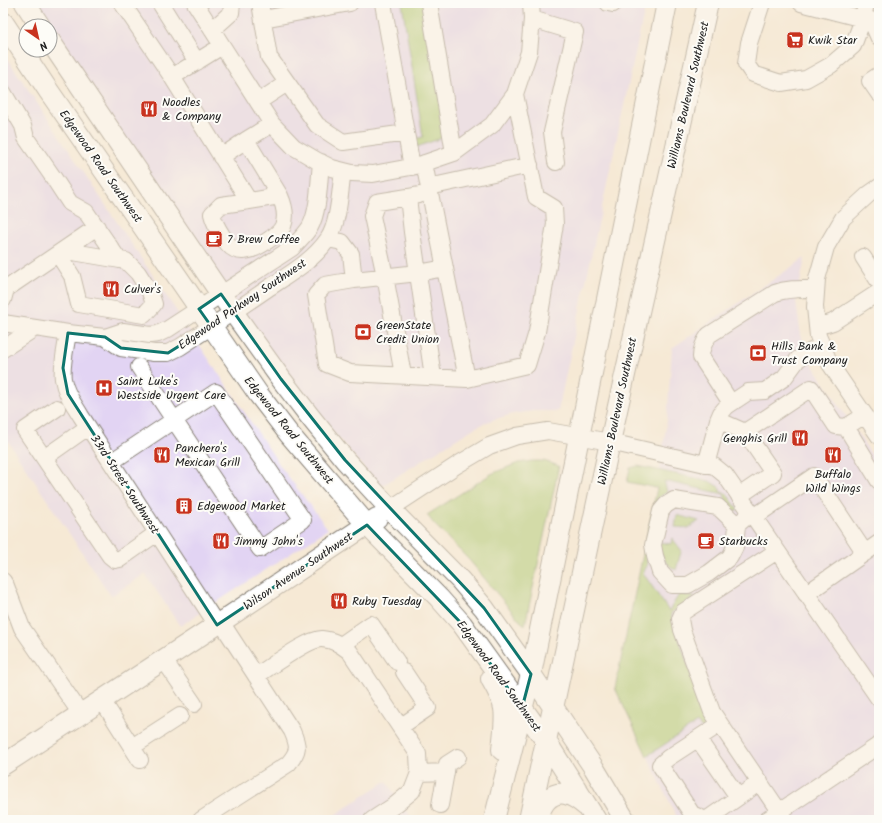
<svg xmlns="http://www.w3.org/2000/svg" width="882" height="823" font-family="Kalam,sans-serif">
<rect width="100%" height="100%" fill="#fdfcf7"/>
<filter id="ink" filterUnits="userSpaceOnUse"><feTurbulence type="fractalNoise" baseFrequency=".025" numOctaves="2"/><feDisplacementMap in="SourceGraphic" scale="8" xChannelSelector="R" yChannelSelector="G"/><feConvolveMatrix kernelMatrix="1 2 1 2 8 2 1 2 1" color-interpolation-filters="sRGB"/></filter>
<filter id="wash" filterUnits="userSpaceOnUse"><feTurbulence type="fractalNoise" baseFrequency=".012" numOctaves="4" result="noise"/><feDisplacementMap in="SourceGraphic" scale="16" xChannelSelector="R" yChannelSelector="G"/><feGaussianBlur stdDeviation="0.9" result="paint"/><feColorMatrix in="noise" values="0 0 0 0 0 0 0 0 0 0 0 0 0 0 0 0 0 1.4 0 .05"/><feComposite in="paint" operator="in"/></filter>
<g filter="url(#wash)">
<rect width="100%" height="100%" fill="#f6e9d5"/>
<path fill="#e2d4f3" d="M 33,3 L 646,3 L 558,411 L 533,411 L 513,414 L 492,420 L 474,428 L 380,487 L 280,369 L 50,28 L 50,26 L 49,26 Z
M 3,52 L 281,467 L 328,529 L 180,626 L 145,574 L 111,596 L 3,434 Z
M 805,258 L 796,302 L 801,336 L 813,366 L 879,466 L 879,820 L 678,820 L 615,688 L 657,487 L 667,421 L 672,348 Z
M 386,781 L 413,820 L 327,820 Z"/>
<path fill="#a8ca72" stroke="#627347" d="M 402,3 L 425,3 L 447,136 L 417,147 L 413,139 L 423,137 Z
M 532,461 L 544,461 L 559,466 L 525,625 L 520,621 L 470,561 L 434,524 L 427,515 L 491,474 L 518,463 Z
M 638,466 L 709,481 L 719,487 L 721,492 L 726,493 L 738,509 L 737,511 L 733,511 C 728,506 726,502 724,494 L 664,481 L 667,491 L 666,493 L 659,497 L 656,502 L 646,551 L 647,566 L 643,573 L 669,611 L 678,596 L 680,594 L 695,597 L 671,613 L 671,615 L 702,707 C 706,713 710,717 709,724 L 702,729 L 697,723 L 647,756 L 615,688 L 657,488 L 627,482 L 630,468 Z
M 677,515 L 699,521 L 688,528 L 675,527 Z
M 672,538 L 682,551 L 681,552 L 676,570 C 665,565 660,554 658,542 L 671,544 Z"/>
</g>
<g filter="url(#ink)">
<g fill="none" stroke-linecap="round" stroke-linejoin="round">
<defs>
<path id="minor" d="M 122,3 L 172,77
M 160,3 L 197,62
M 195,3 L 272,124 L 294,147 L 316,160 L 332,168 L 352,173 L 373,174 L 416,166 L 454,153 L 492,125 L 515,94 L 529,52 L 532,19 L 531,3
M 260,3 L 269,57 L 317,125 L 343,142 L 406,133
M 383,3 L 412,167
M 429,3 L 454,153
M 608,3 L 613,4 L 613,3
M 762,3 L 749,43 L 746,64 L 753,74 L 781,83 L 806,79 L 831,65 L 853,46 L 863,19 L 801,3
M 866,3 L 863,19 L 878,22 L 879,21
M 263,19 L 350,3
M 532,19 L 575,32 L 552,132 L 556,162
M 871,20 L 879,38
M 212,30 L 231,13 L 232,3
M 879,75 L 870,81 L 879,94
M 3,92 L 23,126 L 26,138 L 53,177 L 70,203 L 86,212 L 119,260
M 258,102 L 287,83
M 246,140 L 272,124
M 221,157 L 246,140 L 280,196 L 249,201 L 172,77 L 222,46
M 424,163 L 467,379
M 429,187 L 530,165
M 879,187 L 869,194 L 843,218 L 826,247 L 817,279 L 815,307 L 818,336 L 830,364 L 879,436
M 419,195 L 408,197 L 412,232 L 433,377
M 249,201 L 221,205 L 212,214 C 214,223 218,229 223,237 C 224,239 226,242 228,244 C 239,257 256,249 267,241 C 273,237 280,233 283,226 C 287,216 284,205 280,196
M 328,239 L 342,242 L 351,254 L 354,280 L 325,285 L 316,295 L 327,364 L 350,373 L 467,379 L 527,365 L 537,332 L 555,224 L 554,208 L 536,197 L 515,94
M 73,252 L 126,261 L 138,273 L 150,292 L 154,304 L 144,315 L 79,304 L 72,276 L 58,254 Z
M 863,257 L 879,282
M 354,280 L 418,273 L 445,268
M 3,300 L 6,289 L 97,227
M 3,323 L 68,333 L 105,337 L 123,331 L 150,335 L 158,334 L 168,329 L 292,248 C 298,241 305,235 310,227 C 319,211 319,181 321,162
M 817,324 L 827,324 L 833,322 L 879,292
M 68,333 C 66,347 61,366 63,379 C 65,393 74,404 81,416 L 217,625
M 105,337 L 121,348 L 154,353 L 168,353 L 180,347 C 209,328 238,309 267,289 C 288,275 313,261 328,239 C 339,223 340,190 343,171
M 3,349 L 35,328
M 403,375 L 385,276 L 372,216 L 377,202 L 408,197
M 731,403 L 701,357 C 701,348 704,342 709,335 L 775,293 C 788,288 802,289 816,289
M 718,420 L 745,432 L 811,388 L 836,426 L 846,427 L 865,415
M 88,427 L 44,458 L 110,556 L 115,560 L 120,559 L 157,533
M 846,427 L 879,481
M 44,458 L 25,430 L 57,408
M 111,462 L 174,420 L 260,549 L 303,520 L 216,392 L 174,420 L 139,367
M 706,465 L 718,420 L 721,413 L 727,406 L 748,392 L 765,391 L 784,378 L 798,359 L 822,345
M 739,496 L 773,473 L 745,432
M 390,509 L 457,465 L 489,446 L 517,436 L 548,431 L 610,442 L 714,466 L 725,475 L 879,699
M 754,517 L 814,476 L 865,553
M 737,525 L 718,507 L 674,500 L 666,505 L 661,511 L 653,545 L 655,556 L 660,572 L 672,585 L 688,585 L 709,573 L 730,557 L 735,547 L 737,525 L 751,513
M 777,551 L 683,612 L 680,619 L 682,630 L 712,712 L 785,820
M 3,581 L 6,586 L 22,628 L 81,714
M 806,594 L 879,543
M 341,645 L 371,624 L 397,662
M 164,660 L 194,704
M 256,676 C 269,668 309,638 322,639 C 334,640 341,645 350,652 L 418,754 L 419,773 L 412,791 L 395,805 L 372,820
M 102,700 L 140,760
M 720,724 L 668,758 L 660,765 L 692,814 L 706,820 L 760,782
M 400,727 L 428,708 L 404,672
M 698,739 L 738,797
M 132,747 L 180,716
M 446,772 L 447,764 L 458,757
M 419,773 L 446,772 L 440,805
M 201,820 L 288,764 C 299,751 299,747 292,731 L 221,622
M 767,820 L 879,745"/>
<path id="major" d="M 25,3 L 40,26
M 3,22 L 48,90 L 132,211 L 259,395 L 289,434 L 367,525 L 439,598 L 462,624 L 546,741 L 596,820
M 50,41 L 233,312 L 281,379 L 311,418 L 345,460 L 390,509 L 460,580 L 484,608 L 531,674 L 594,768 L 625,820
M 491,679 C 496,688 502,698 504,708 C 506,720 503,738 502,750
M 3,765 L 221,622 L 377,518
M 494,820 L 531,674 L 667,3
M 529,820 L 610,442 L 708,3
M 536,820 C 539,814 542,805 547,800 C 561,787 574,796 586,806"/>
</defs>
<use href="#minor" stroke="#898278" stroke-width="18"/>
<use href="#major" stroke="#898278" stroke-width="22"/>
<use href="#minor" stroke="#fff" stroke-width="16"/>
<use href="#major" stroke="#fff" stroke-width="20"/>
</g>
</g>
<path d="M0 0H882V823H0ZM 221,294 L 281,379 L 345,460 L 484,608 L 531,674 L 522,708 L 462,624 L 367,525 L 217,625 L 68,394 L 63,368 L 68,333 L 105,337 L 121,348 L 168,353 L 211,326 L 199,309 Z" fill="#f6e9d5" fill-opacity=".55" fill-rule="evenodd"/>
<path fill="none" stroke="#0f766e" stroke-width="3" stroke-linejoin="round" d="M 221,294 L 281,379 L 345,460 L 484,608 L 531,674 L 522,708 L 462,624 L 367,525 L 217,625 L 68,394 L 63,368 L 68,333 L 105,337 L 121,348 L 168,353 L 211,326 L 199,309 Z"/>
<defs>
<symbol id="supermarket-square" viewBox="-11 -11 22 22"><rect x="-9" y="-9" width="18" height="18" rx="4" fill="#c8321e" stroke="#fdfcf7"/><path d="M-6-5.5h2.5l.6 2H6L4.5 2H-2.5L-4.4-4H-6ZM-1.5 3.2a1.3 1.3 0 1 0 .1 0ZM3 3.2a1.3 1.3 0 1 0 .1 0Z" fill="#fff"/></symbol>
<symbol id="restaurant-square" viewBox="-11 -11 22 22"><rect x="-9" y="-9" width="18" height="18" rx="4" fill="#c8321e" stroke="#fdfcf7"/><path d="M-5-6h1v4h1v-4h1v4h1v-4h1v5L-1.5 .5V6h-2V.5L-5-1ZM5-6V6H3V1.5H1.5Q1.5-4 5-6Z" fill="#fff"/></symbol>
<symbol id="cafe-square" viewBox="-11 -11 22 22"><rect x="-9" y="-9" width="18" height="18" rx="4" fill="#c8321e" stroke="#fdfcf7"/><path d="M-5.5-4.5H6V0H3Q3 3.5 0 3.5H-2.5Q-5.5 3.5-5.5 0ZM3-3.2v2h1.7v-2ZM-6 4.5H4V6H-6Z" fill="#fff"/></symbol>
<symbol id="bank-square" viewBox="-11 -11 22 22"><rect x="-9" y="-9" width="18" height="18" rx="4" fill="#c8321e" stroke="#fdfcf7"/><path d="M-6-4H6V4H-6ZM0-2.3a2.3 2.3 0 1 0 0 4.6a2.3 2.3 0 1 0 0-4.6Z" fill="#fff"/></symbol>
<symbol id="hospital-square" viewBox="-11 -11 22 22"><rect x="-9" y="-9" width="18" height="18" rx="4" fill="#c8321e" stroke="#fdfcf7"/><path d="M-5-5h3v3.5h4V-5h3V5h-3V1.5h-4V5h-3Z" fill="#fff"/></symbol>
<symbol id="building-square" viewBox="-11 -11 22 22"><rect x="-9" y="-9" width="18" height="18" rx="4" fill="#c8321e" stroke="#fdfcf7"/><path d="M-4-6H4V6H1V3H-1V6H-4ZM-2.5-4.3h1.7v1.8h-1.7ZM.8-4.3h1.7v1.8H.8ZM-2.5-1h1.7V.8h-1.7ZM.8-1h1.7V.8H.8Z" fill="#fff"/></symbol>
</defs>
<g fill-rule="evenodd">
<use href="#supermarket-square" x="785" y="30" width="20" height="20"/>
<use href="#restaurant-square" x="139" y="99" width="20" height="20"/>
<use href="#cafe-square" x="204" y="229" width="20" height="20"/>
<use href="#restaurant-square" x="101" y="279" width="20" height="20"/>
<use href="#bank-square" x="353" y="322" width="20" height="20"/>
<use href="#bank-square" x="748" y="343" width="20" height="20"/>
<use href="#hospital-square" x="94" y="378" width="20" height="20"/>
<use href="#restaurant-square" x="790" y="428" width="20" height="20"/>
<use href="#restaurant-square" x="152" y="445" width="20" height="20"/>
<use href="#restaurant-square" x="823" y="445" width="20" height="20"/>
<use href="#building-square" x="174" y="496" width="20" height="20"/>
<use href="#restaurant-square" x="211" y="531" width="20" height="20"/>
<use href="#cafe-square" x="696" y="531" width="20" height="20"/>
<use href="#restaurant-square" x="329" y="591" width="20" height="20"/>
</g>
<g text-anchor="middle" stroke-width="4" stroke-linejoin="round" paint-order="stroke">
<g font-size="12" fill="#1c1c1c" stroke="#fdfcf7" text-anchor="start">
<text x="808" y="44">Kwik Star</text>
<text x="162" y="106">Noodles<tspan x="162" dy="14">&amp; Company</tspan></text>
<text x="227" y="243">7 Brew Coffee</text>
<text x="124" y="293">Culver's</text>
<text x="376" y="329">GreenState<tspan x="376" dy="14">Credit Union</tspan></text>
<text x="771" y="350">Hills Bank &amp;<tspan x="771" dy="14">Trust Company</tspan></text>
<text x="117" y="385">Saint Luke's<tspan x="117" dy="14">Westside Urgent Care</tspan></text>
<text x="787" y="442" text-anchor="end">Genghis Grill</text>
<text x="175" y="452">Panchero's<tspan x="175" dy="14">Mexican Grill</tspan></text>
<text x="833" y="478" text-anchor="middle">Buffalo<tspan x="833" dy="14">Wild Wings</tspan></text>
<text x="197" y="510">Edgewood Market</text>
<text x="234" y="545">Jimmy John's</text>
<text x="719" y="545">Starbucks</text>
<text x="352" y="605">Ruby Tuesday</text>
</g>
<g font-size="12" fill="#1c1c1c" stroke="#fdfcf7">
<text transform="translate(688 95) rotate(-77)" y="4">Williams Boulevard Southwest</text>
<text transform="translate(101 166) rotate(55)" y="4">Edgewood Road Southwest</text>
<text transform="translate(242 304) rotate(-34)" y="4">Edgewood Parkway Southwest</text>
<text transform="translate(617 411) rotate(-78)" y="4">Williams Boulevard Southwest</text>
<text transform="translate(289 430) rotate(51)" y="4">Edgewood Road Southwest</text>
<text transform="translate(125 484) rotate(57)" y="4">33rd Street Southwest</text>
<text transform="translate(298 571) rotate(-34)" y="4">Wilson Avenue Southwest</text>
<text transform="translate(499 676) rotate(54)" y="4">Edgewood Road Southwest</text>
</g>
</g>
<rect width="882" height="823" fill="none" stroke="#fdfcf7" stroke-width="16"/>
<g transform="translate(38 38) rotate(146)"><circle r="19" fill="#fdfcf7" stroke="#a3a29f"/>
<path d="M0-3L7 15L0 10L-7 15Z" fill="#c8321e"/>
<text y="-6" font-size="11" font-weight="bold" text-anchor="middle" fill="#1c1c1c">N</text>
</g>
</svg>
